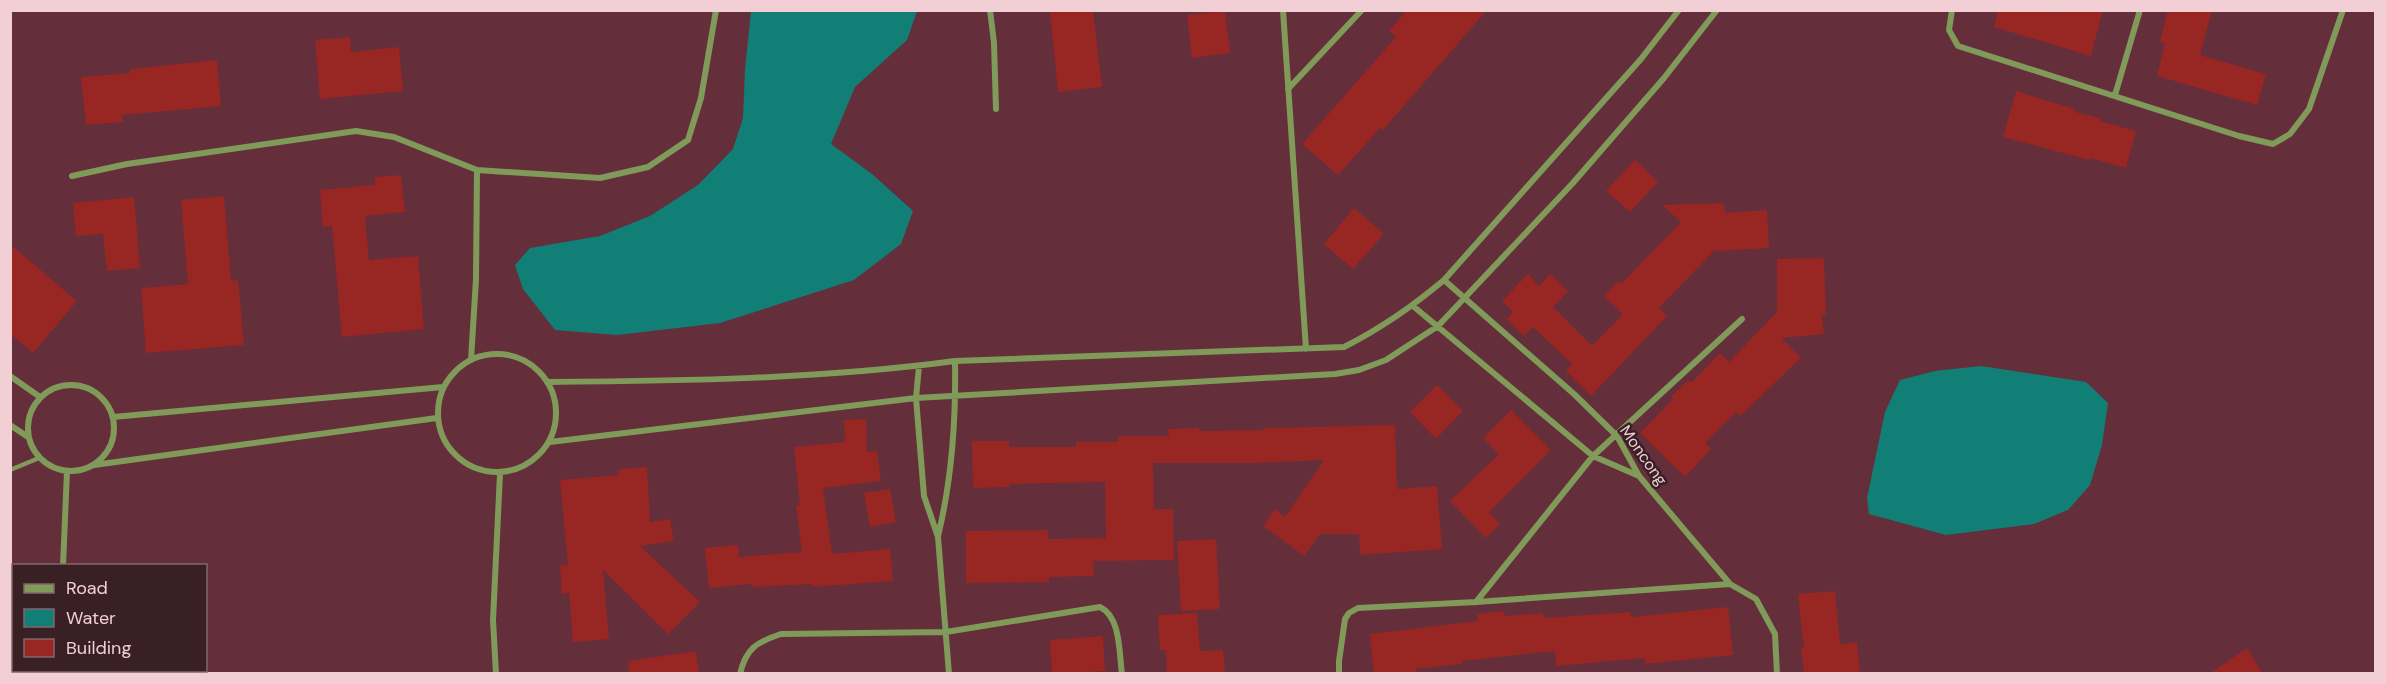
<svg xmlns="http://www.w3.org/2000/svg" width="2386" height="684" font-family="'DM Sans',sans-serif">
<rect width="100%" height="100%" fill="#642e3b"/>
<path fill="#117f76" d="M 751,11 L 917,11 L 907,40 L 855,87 L 831,144 L 872,174 L 913,211 L 901,244 L 854,280 L 720,323 L 617,335 L 555,330 L 523,289 L 515,265 L 530,248 L 600,236 L 650,216 L 698,185 L 733,149 L 743,118 L 745,70 Z
M 1981,366 L 2086,382 L 2108,403 L 2102,445 L 2090,485 L 2068,510 L 2034,524 L 1946,535 L 1869,514 L 1867,498 L 1885,412 L 1900,380 L 1935,371 Z"/>
<path fill="#982623" d="M 1050,10 L 1093,10 L 1102,87 L 1058,92 Z
M 1407,10 L 1487,10 L 1383,130 L 1380,128 L 1338,175 L 1302,144 L 1396,37 L 1389,31 Z
M 1998,10 L 2048,10 L 2059,13 L 2061,10 L 2103,10 L 2091,56 L 1994,27 Z
M 2168,10 L 2212,10 L 2200,55 L 2266,74 L 2257,105 L 2157,76 L 2165,44 L 2160,42 Z
M 1225,11 L 1230,53 L 1192,58 L 1187,15 Z
M 350,37 L 351,52 L 399,47 L 403,91 L 320,99 L 315,40 Z
M 217,60 L 221,106 L 122,115 L 123,122 L 86,125 L 81,77 L 130,73 L 130,69 Z
M 2016,91 L 2075,109 L 2075,112 L 2100,118 L 2100,121 L 2136,131 L 2126,168 L 2090,158 L 2089,160 L 2003,137 Z
M 1635,160 L 1658,182 L 1630,212 L 1606,191 Z
M 401,175 L 405,212 L 365,216 L 369,260 L 418,256 L 424,329 L 342,337 L 332,226 L 323,227 L 320,190 L 375,185 L 375,177 Z
M 224,196 L 231,281 L 238,280 L 244,345 L 146,353 L 141,288 L 188,284 L 181,200 Z
M 134,197 L 140,268 L 107,271 L 103,234 L 76,236 L 73,203 Z
M 1724,203 L 1725,213 L 1767,210 L 1769,248 L 1714,251 L 1659,308 L 1667,316 L 1591,396 L 1566,371 L 1572,364 L 1533,327 L 1524,336 L 1507,319 L 1513,312 L 1502,301 L 1528,274 L 1539,286 L 1550,274 L 1568,291 L 1553,307 L 1591,345 L 1594,344 L 1623,314 L 1604,296 L 1618,281 L 1621,284 L 1681,222 L 1662,205 Z
M 1354,208 L 1384,234 L 1353,269 L 1324,244 Z
M 10,244 L 77,301 L 33,353 L 10,334 Z
M 1824,258 L 1826,314 L 1822,315 L 1824,334 L 1781,338 L 1801,358 L 1740,416 L 1736,412 L 1705,443 L 1711,449 L 1685,477 L 1640,433 L 1673,399 L 1671,397 L 1688,380 L 1691,383 L 1720,353 L 1729,362 L 1777,312 L 1777,259 Z
M 1437,385 L 1463,411 L 1436,439 L 1410,412 Z
M 1511,410 L 1551,450 L 1489,512 L 1500,524 L 1486,538 L 1450,501 L 1499,454 L 1483,438 Z
M 866,419 L 867,452 L 877,451 L 881,481 L 823,488 L 832,554 L 890,549 L 893,581 L 812,587 L 812,584 L 753,587 L 752,584 L 709,588 L 705,548 L 738,545 L 739,557 L 802,552 L 796,505 L 800,505 L 794,447 L 845,442 L 844,420 Z
M 1395,425 L 1397,489 L 1437,486 L 1442,549 L 1360,555 L 1359,534 L 1320,534 L 1304,556 L 1263,526 L 1275,509 L 1285,517 L 1324,460 L 1250,463 L 1153,463 L 1154,509 L 1173,509 L 1174,560 L 1093,561 L 1094,576 L 1049,577 L 1049,582 L 966,583 L 966,531 L 1048,530 L 1048,539 L 1106,538 L 1105,482 L 1010,484 L 1010,487 L 973,488 L 972,441 L 1009,441 L 1009,447 L 1076,447 L 1076,442 L 1118,442 L 1118,436 L 1169,436 L 1168,429 L 1199,428 L 1199,431 L 1265,430 L 1265,428 Z
M 647,467 L 650,522 L 670,519 L 674,541 L 640,546 L 700,602 L 668,634 L 603,570 L 609,639 L 573,642 L 569,593 L 562,594 L 560,566 L 568,565 L 560,480 L 619,475 L 619,469 Z
M 890,489 L 896,522 L 870,527 L 864,493 Z
M 1216,539 L 1220,609 L 1181,611 L 1177,541 Z
M 1835,591 L 1840,644 L 1857,642 L 1860,674 L 1804,674 L 1801,648 L 1804,648 L 1798,594 Z
M 1728,607 L 1733,655 L 1645,664 L 1644,658 L 1556,666 L 1555,651 L 1462,661 L 1462,664 L 1416,669 L 1416,674 L 1374,674 L 1370,634 L 1478,621 L 1477,614 L 1504,611 L 1505,616 L 1543,613 L 1543,618 L 1630,612 L 1631,617 Z
M 1197,613 L 1200,651 L 1223,650 L 1225,674 L 1167,674 L 1166,650 L 1160,650 L 1158,615 Z
M 1103,636 L 1105,671 L 1052,674 L 1050,640 Z
M 2247,648 L 2263,674 L 2209,674 Z
M 696,651 L 699,674 L 629,674 L 628,661 Z"/>
<g fill="none" stroke-linecap="round" stroke-linejoin="round">
<path stroke="#809a59" stroke-width="4.5" d="M 10,470 L 39,458"/>
<path stroke="#809a59" stroke-width="6" d="M 990,10 L 994,43 L 996,109
M 1283,10 L 1306,349
M 1952,10 L 1949,30 L 1958,46 L 2239,136 L 2273,144 L 2290,134 L 2309,109 L 2343,10
M 1288,89 L 1362,10
M 2115,95 L 2140,10
M 72,176 L 127,164 L 356,131 L 394,137 L 477,170 L 600,178 L 648,167 L 688,140 L 701,98 L 716,10
M 1444,280 L 1574,394 L 1617,436 L 1639,476 L 1730,584 L 1756,599 L 1775,634 L 1777,674
M 1413,306 L 1593,456 L 1639,476
M438 413a59 59 0 1 1 118 0a59 59 0 1 1-118 0Z
M 471,360 L 476,279 L 477,170
M 919,366 L 916,398 L 924,496 L 938,537 L 949,674
M 10,376 L 40,397
M 547,382 C 683,381 820,379 955,361 L 1344,347 C 1380,329 1413,306 1444,280 L 1641,59 L 1679,10
M28 428a43 43 0 1 1 86 0a43 43 0 1 1-86 0Z
M 113,417 L 443,387
M 10,425 L 28,437
M 550,442 L 916,398 L 1335,374 L 1359,370 L 1386,360 L 1438,326 L 1572,184 L 1664,78 L 1717,10
M 94,465 L 437,418
M 938,536 C 952,479 956,420 955,361
M 63,566 L 67,471
M 1476,602 L 1593,456 L 1742,319
M 47,674 L 48,670
M 496,674 L 493,620 L 500,474
M 740,674 C 746,648 757,642 781,634 L 946,632 L 1100,607 C 1121,617 1119,653 1122,674
M 1339,674 L 1339,661 L 1345,619 L 1349,613 L 1358,608 L 1476,602 L 1730,584"/>
</g>
<g text-anchor="middle" stroke-width="5" stroke-linejoin="round" paint-order="stroke">
<g font-size="16" fill="#f2cfd5" stroke="#392025">
<text transform="translate(1644 455) rotate(55)" y="6">Moncong</text>
</g>
</g>
<rect width="2386" height="684" fill="none" stroke="#f2cfd5" stroke-width="24"/>
<rect x="12" y="564" width="195" height="108" fill="#392025" stroke="#83666b" stroke-width="1.5"/>
<rect x="24" y="584" width="30" height="9" fill="#809a59" stroke="#83666b" stroke-width="1.5"/>
<text x="66" y="594" font-size="18" fill="#f2cfd5">Road</text>
<rect x="24" y="609" width="30" height="18" fill="#117f76" stroke="#83666b" stroke-width="1.5"/>
<text x="66" y="624" font-size="18" fill="#f2cfd5">Water</text>
<rect x="24" y="639" width="30" height="18" fill="#982623" stroke="#83666b" stroke-width="1.5"/>
<text x="66" y="654" font-size="18" fill="#f2cfd5">Building</text>
</svg>
